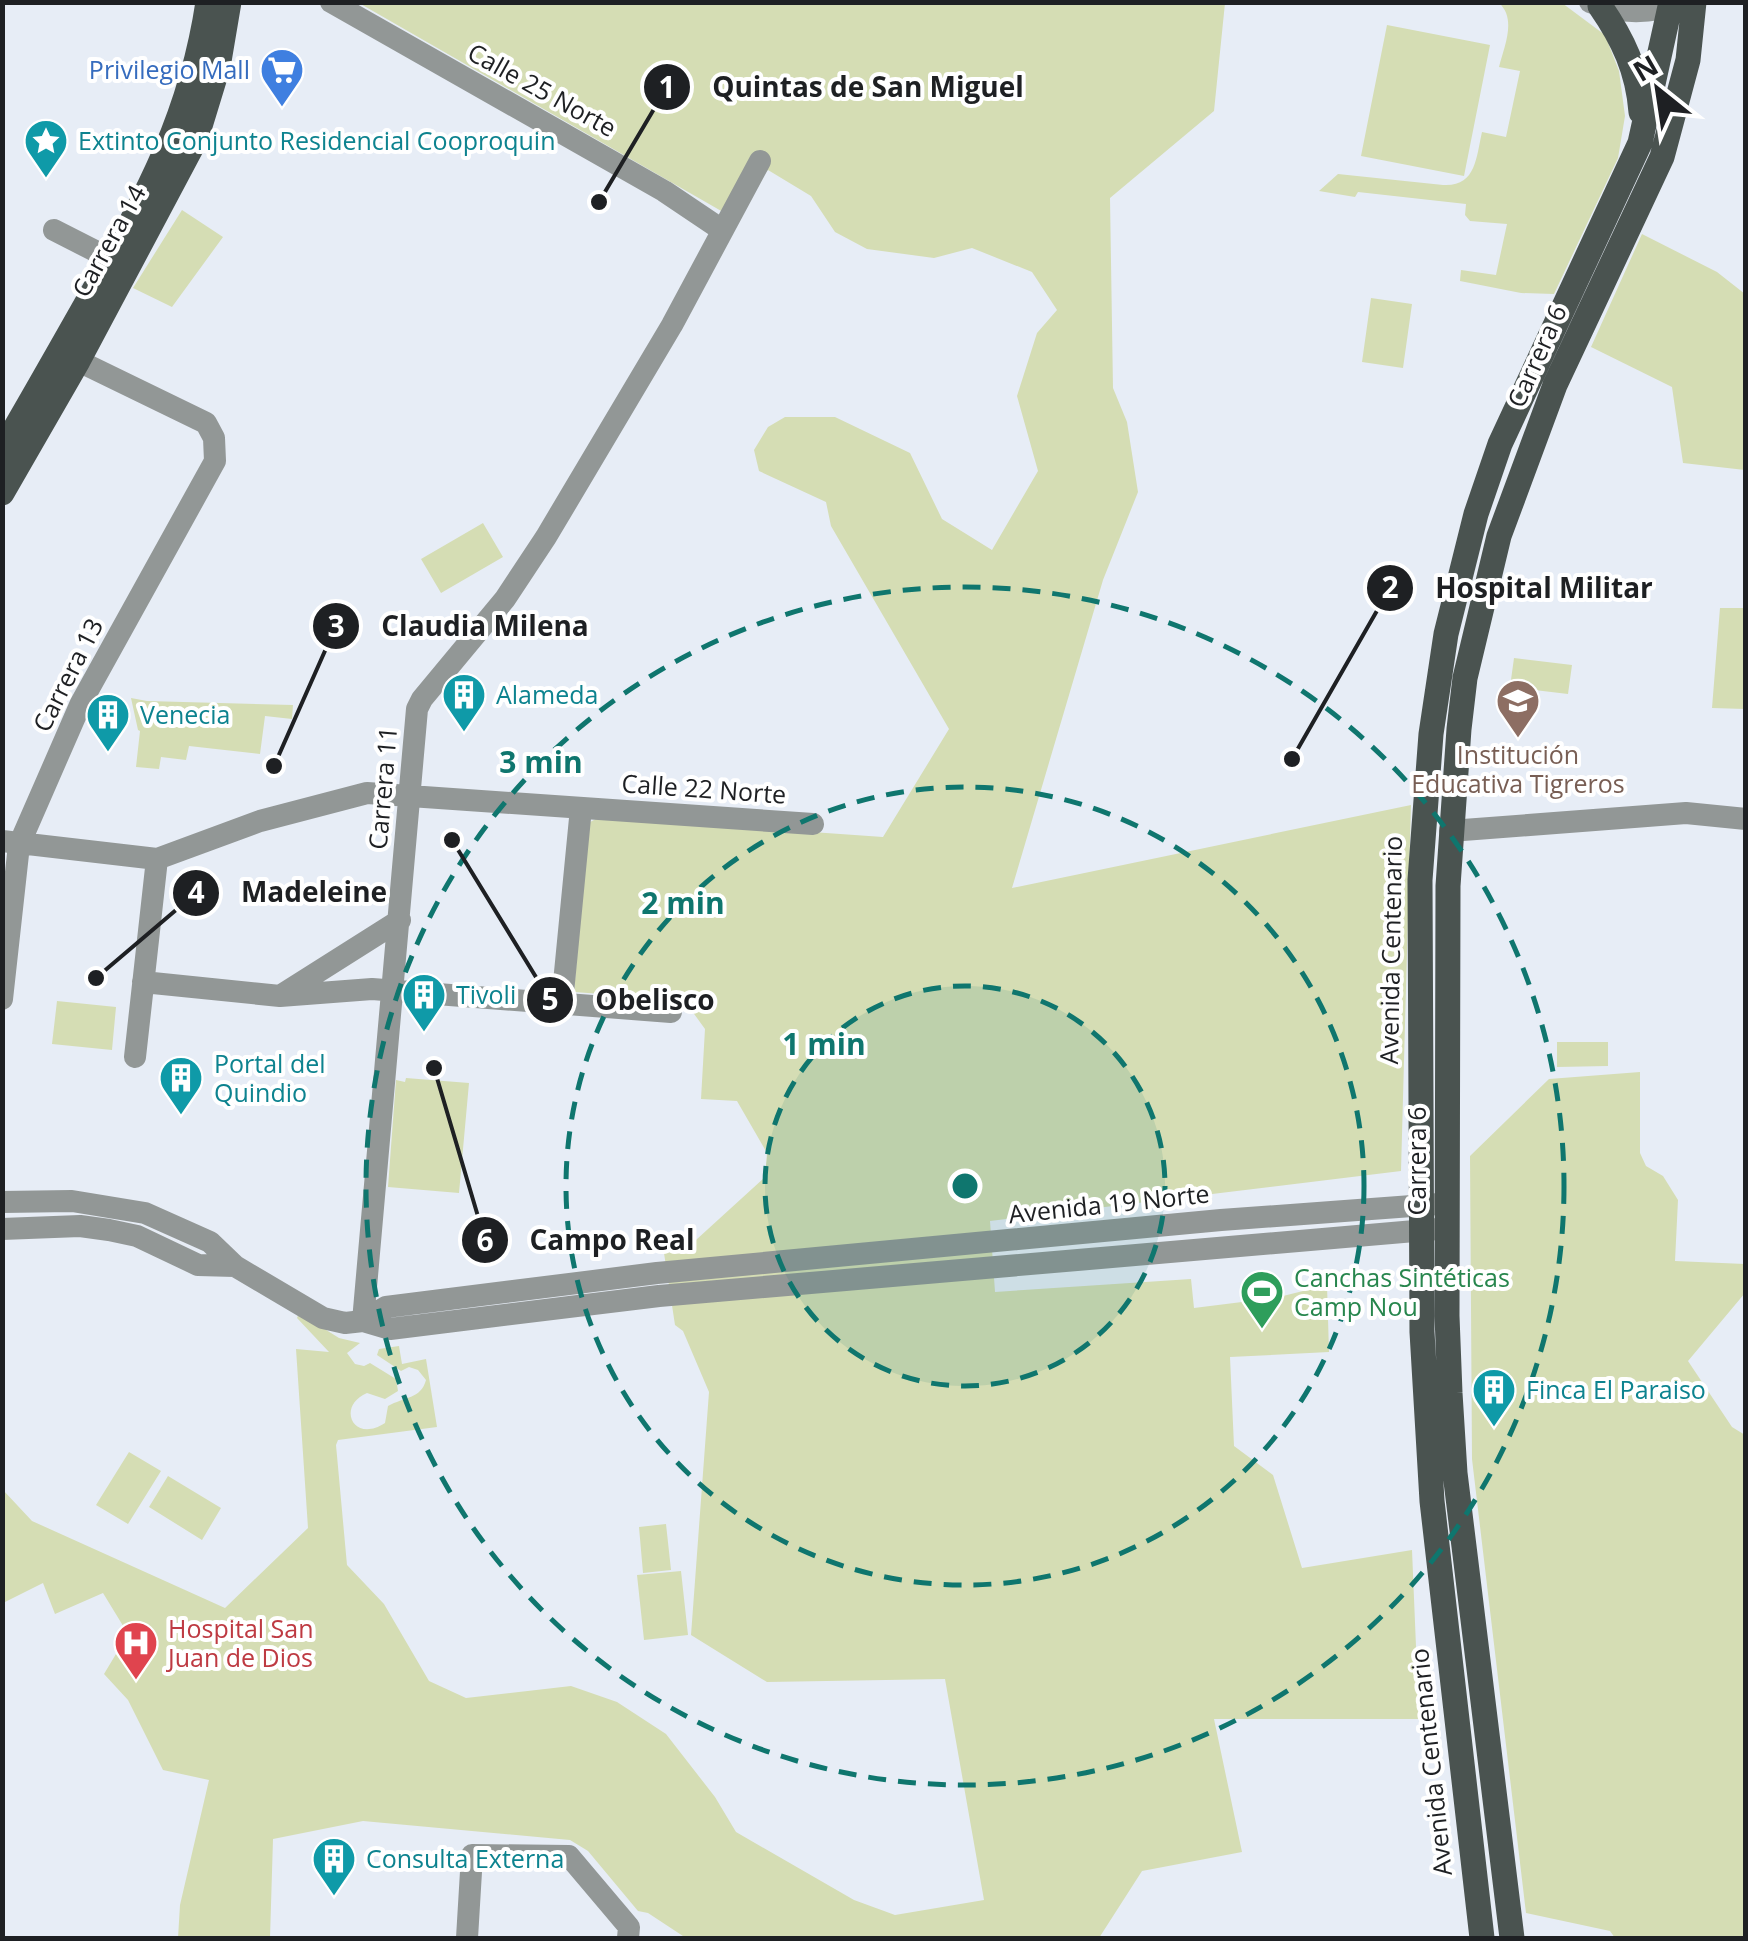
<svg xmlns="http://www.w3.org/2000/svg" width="1748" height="1941" font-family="'Open Sans',sans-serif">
<rect width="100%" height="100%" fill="#e7edf6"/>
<path fill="#d5ddb4" d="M 359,3 L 1225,3 L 1214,111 L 1110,198 L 1113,388 L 1127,422 L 1138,492 L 1103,580 L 1012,888 L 1411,805 L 1401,1171 L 990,1221 L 995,1292 L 1191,1279 L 1194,1308 L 1275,1298 L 1327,1285 L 1329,1352 L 1230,1357 L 1234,1446 L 1273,1475 L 1302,1568 L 1412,1550 L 1419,1719 L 1214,1719 L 1242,1852 L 1142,1871 L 1099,1938 L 686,1938 L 648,1913 L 638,1911 L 588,1851 L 570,1840 L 363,1821 L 273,1839 L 270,1938 L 178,1938 L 180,1905 L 209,1780 L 163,1770 L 128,1700 L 104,1674 L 122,1644 L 117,1633 L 125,1629 L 103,1593 L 55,1614 L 43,1583 L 3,1603 L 3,1490 L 32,1521 L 225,1608 L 308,1528 L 296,1349 L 329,1352 L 297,1318 L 299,1313 L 339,1338 L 360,1343 L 347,1353 L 355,1364 L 364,1366 L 370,1363 L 396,1379 L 398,1391 L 385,1399 L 367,1393 C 336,1406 353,1444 385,1423 L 388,1406 C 404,1397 421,1399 426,1380 L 418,1370 L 409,1367 L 401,1371 L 377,1355 L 379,1349 L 399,1346 L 402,1364 L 426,1359 L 437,1427 L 338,1440 L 336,1445 L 347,1565 L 384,1604 L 429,1681 L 466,1698 L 571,1686 L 617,1702 L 666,1734 L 715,1797 L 736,1832 L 854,1900 L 895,1915 L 984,1900 L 945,1679 L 767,1682 L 691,1635 L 709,1392 L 683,1331 L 675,1325 L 664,1253 L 685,1250 L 765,1177 L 767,1153 L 737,1101 L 701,1099 L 705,1029 L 684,1000 L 574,992 L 588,823 L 600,817 L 883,837 L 949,729 L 831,526 L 826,502 L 759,471 L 754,450 L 768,427 L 785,417 L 835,417 L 910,453 L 942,519 L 992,550 L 1038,471 L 1017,396 L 1037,333 L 1057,310 L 1032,272 L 972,248 L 934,258 L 867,249 L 835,232 L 811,196 L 768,170 L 723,212 Z
M 1499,3 L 1562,3 L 1605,35 L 1619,71 L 1625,116 L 1618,158 L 1554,294 L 1521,293 L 1460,281 L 1461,270 L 1496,275 L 1507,224 L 1470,221 L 1465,215 L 1466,204 L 1358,192 L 1355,197 L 1319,191 L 1338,174 L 1443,185 C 1476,187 1476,158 1482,132 L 1506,137 L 1520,71 L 1499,67 C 1504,47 1517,19 1499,3 Z
M 1387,25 L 1490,45 L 1464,176 L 1361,156 Z
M 182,210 L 223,237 L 172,307 L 133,288 Z
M 1642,234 L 1717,272 L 1745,294 L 1745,470 L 1683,463 L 1672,387 L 1591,347 Z
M 1371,298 L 1412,304 L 1403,368 L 1362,362 Z
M 483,523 L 503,557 L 441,593 L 421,559 Z
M 1720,608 L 1745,608 L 1745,709 L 1712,708 Z
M 1514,658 L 1572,665 L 1568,694 L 1510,687 Z
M 131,698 L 147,701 L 293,705 L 292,719 L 265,716 L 260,754 L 189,746 L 186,760 L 161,757 L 159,769 L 136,767 L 140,731 L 138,730 Z
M 57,1001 L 116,1007 L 112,1050 L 52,1044 Z
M 1557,1042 L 1608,1042 L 1608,1066 L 1557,1067 Z
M 1640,1072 L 1640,1153 L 1646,1166 L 1663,1176 L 1678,1200 L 1675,1261 L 1745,1264 L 1745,1293 L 1688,1361 L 1732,1427 L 1745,1435 L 1745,1938 L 1615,1938 L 1610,1931 L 1526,1913 L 1472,1459 L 1470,1156 L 1549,1079 Z
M 406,1078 L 469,1083 L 459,1193 L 388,1187 L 396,1080 L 405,1082 Z
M 129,1452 L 161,1471 L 128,1524 L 96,1505 Z
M 168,1476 L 221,1508 L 202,1540 L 149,1507 Z
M 666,1524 L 671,1570 L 643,1573 L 639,1527 Z
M 681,1571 L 688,1635 L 644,1640 L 637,1575 Z"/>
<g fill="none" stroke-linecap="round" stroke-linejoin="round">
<path stroke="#929796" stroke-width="22" d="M 331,2 L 664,191 L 722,230
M 1590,2 C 1620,14 1652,14 1683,2
M 54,230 L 111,259
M 1450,831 L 1686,813 L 1746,819
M 2,841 L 157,859 L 260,821 L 367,793 L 813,824
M 143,982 L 280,996 L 372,989 L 671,1012
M 283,994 L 400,920
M 2,999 L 19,845 L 81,703 L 215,461 L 214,438 L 206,423 L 62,353
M 562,1003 L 581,808
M 135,1057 L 157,859
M 2,1202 L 72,1201 L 145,1213 L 210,1242 L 235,1266 L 323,1318 L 345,1323 L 363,1321 L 386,1307 L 657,1273 L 1221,1220 L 1439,1204
M 2,1229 L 80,1226 L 109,1230 L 137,1236 L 198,1265 L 235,1266
M 363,1321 L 417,709 L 422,699 L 505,599 L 546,537 L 672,325 L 760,161
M 363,1321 L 390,1329 L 659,1296 L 1438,1229
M 467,1938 L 472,1855 L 569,1856 L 629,1927 L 628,1938"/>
<path stroke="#4a5350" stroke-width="25" d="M 1600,6 C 1623,39 1638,71 1641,112
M 2,451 C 33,398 63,345 93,292 C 148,193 191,116 208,2
M 2,493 L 78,361 L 196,139 L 218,67 L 229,2
M 1482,1938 L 1432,1501 L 1422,1332 L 1420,880 L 1431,734 L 1446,634 L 1476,514 L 1500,444 L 1640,143 L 1671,2
M 1512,1938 L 1455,1473 L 1450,1393 L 1447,1316 L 1448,886 L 1459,729 L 1465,678 L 1499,536 L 1555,385 L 1662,157 L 1688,60 L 1694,2"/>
</g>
<circle cx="965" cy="1186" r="200" fill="#0f766e" fill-opacity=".12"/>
<g fill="none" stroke="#0f766e" stroke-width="5" stroke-dasharray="18 12">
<circle cx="965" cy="1186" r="200"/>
<circle cx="965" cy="1186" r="399"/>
<circle cx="965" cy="1186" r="599"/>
</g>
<defs>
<symbol id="supermarket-pin" viewBox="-11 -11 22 30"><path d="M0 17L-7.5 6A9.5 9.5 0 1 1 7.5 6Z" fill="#3f7fe0" stroke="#fff"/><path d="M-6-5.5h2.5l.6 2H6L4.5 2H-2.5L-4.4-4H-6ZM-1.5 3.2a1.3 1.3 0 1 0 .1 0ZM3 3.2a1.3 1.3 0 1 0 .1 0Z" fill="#fff"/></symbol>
<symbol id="sight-pin" viewBox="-11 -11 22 30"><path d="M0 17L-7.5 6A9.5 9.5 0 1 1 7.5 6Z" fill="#0f9aa8" stroke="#fff"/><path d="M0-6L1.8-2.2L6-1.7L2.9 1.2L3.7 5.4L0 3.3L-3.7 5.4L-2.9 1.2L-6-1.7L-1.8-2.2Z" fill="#fff"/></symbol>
<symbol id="building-pin" viewBox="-11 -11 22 30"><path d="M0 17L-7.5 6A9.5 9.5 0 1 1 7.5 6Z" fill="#0f9aa8" stroke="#fff"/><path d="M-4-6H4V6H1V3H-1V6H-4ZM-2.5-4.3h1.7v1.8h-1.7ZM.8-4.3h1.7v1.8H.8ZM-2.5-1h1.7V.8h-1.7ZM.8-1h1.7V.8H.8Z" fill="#fff"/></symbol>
<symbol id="school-pin" viewBox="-11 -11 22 30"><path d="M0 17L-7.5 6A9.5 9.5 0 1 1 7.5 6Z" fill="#8d6e63" stroke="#fff"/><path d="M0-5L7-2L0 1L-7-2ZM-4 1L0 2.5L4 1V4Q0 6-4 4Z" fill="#fff"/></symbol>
<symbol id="stadium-pin" viewBox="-11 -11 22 30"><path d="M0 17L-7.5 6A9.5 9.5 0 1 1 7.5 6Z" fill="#2e9e5b" stroke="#fff"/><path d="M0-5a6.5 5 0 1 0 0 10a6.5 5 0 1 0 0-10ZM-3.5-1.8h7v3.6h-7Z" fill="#fff"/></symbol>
<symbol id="hospital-pin" viewBox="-11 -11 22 30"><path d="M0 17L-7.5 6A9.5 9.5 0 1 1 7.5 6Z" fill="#e0444e" stroke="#fff"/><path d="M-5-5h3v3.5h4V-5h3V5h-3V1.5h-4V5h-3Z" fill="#fff"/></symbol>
</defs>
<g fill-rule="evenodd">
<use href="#supermarket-pin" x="257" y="45" width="50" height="68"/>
<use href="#sight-pin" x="21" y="116" width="50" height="68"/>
<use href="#building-pin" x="439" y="670" width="50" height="68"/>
<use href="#school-pin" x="1493" y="676" width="50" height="68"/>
<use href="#building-pin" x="83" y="690" width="50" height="68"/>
<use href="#building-pin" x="399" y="970" width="50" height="68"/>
<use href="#building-pin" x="156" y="1053" width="50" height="68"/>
<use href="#stadium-pin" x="1237" y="1267" width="50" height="68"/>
<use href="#building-pin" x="1469" y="1365" width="50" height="68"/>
<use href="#hospital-pin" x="111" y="1618" width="50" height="68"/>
<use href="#building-pin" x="309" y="1834" width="50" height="68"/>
</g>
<g text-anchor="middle" stroke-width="8" stroke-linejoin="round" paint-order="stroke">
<g font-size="25" fill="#366cbe" stroke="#fff" text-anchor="end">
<text x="250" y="79">Privilegio Mall</text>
</g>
<g font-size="25" fill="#1e2023" stroke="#fff">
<text transform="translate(542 90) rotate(29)" y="9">Calle 25 Norte</text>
<text transform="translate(109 241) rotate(-61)" y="9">Carrera 14</text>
<text transform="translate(1537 356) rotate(-66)" y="9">Carrera 6</text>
<text transform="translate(68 675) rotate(-63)" y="9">Carrera 13</text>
<text transform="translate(383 788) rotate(-85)" y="9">Carrera 11</text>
<text transform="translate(704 789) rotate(4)" y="9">Calle 22 Norte</text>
<text transform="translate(1391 950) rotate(-89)" y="9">Avenida Centenario</text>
<text transform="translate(1417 1161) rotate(-90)" y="9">Carrera 6</text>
<text transform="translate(1109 1204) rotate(-6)" y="9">Avenida 19 Norte</text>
<text transform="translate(1431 1762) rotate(-96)" y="9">Avenida Centenario</text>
</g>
<g font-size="25" fill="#0d838f" stroke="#fff" text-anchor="start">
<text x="78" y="150">Extinto Conjunto Residencial Cooproquin</text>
<text x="496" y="704">Alameda</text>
<text x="140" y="724">Venecia</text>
<text x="456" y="1004">Tivoli</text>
<text x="214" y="1073">Portal del<tspan x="214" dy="29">Quindio</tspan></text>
<text x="1526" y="1399">Finca El Paraiso</text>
<text x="366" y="1868">Consulta Externa</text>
</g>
<g font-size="25" fill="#785e54" stroke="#fff">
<text x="1518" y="764">Institución<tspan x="1518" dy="29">Educativa Tigreros</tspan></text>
</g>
<g font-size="25" fill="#27864d" stroke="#fff" text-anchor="start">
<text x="1294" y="1287">Canchas Sintéticas<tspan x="1294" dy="29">Camp Nou</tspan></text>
</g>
<g font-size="25" fill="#be3a42" stroke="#fff" text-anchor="start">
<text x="168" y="1638">Hospital San<tspan x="168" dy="29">Juan de Dios</tspan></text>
</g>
</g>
<circle cx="965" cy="1186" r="15" fill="#0f766e" stroke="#fff" stroke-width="5"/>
<g font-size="30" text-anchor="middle" font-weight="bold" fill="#0f766e" stroke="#fff" stroke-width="8" stroke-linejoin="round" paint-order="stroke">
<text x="541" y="773">3 min</text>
<text x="683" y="914">2 min</text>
<text x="824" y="1055">1 min</text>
</g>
<path fill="none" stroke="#1e2023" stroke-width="4" d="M599 202L667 87M1292 759L1390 588M274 766L336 626M96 978L196 893M452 840L550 1000M434 1068L485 1240"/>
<g fill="#1e2023" stroke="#fff" stroke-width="4">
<circle cx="599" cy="202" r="10"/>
<circle cx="1292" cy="759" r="10"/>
<circle cx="274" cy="766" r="10"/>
<circle cx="96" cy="978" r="10"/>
<circle cx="452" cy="840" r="10"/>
<circle cx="434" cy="1068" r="10"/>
<circle cx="667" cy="87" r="25"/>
<circle cx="1390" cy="588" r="25"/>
<circle cx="336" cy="626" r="25"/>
<circle cx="196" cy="893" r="25"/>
<circle cx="550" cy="1000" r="25"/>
<circle cx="485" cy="1240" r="25"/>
</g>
<g font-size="30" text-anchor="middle" font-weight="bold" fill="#fff">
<text x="667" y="98">1</text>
<text x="1390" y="598">2</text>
<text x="336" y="637">3</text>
<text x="196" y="903">4</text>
<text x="550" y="1010">5</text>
<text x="485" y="1251">6</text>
</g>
<g font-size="28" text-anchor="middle" font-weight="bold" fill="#1e2023" stroke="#fff" stroke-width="8" stroke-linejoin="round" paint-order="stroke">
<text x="868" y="97">Quintas de San Miguel</text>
<text x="1544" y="598">Hospital Militar</text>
<text x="485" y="636">Claudia Milena</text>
<text x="314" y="902">Madeleine</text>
<text x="655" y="1010">Obelisco</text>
<text x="612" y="1250">Campo Real</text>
</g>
<rect width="1748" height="1941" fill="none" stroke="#1e2023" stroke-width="10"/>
<g transform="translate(1658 90) rotate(330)" stroke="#ffffff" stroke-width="8" paint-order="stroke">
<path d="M0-8L18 38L0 25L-18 38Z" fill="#1e2023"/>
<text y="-15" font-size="28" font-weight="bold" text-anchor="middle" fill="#1e2023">N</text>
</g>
</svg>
